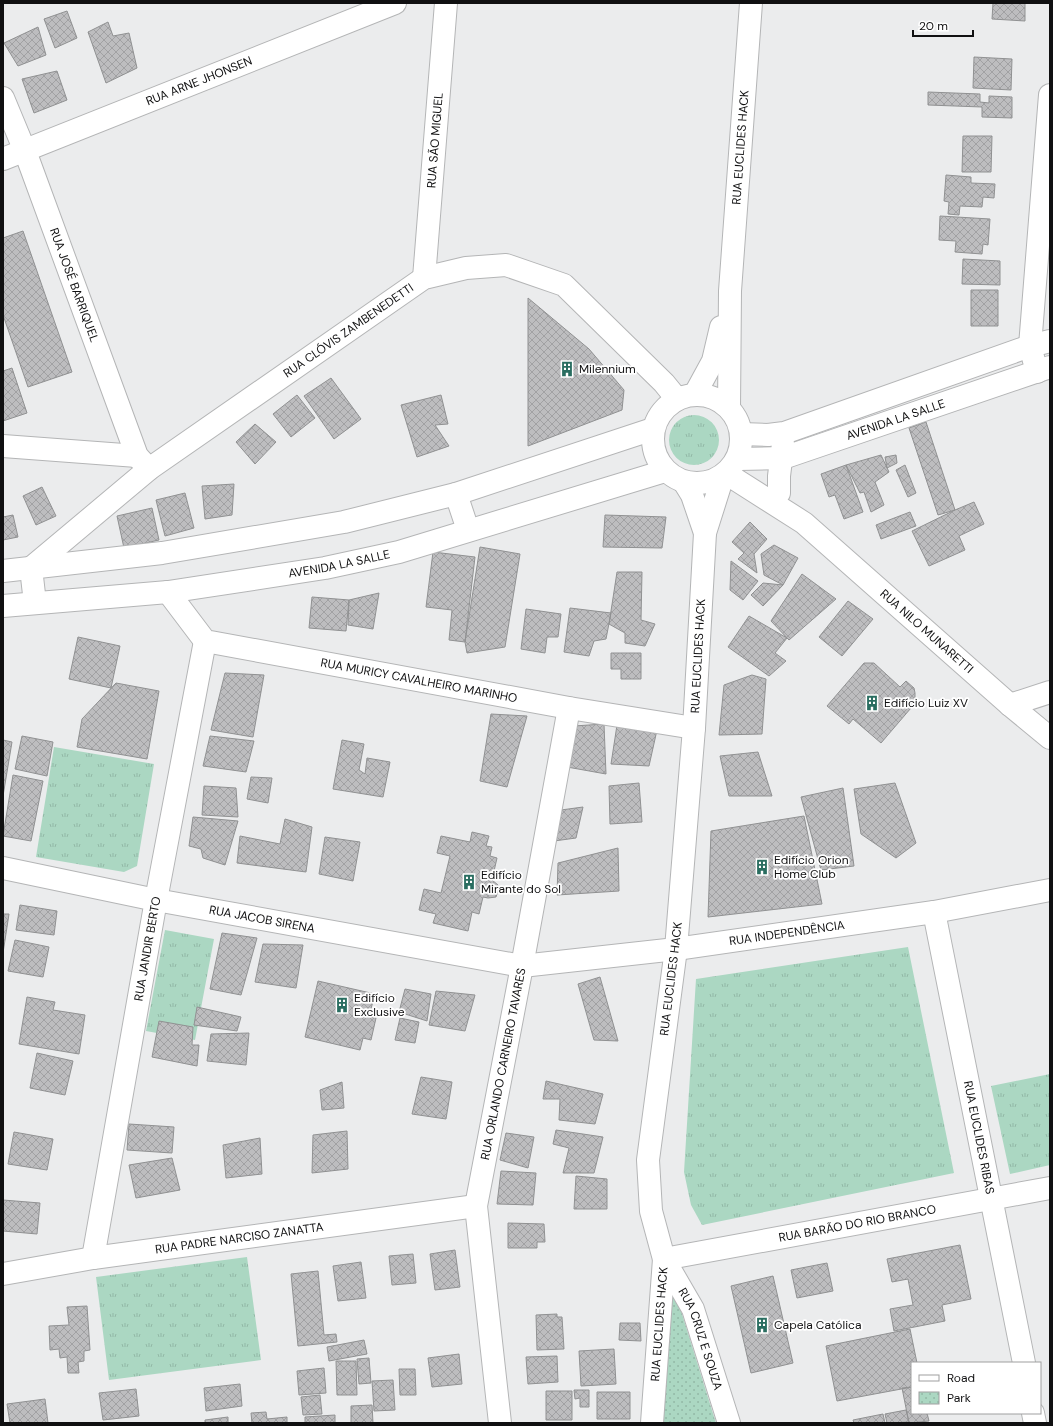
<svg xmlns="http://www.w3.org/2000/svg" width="1053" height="1426" font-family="'DM Sans',sans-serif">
<defs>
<pattern id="grass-tufts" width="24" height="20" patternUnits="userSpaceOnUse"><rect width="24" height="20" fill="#abd7c2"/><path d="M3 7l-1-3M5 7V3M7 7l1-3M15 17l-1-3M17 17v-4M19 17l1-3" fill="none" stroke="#92b8a6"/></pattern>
<pattern id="park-dots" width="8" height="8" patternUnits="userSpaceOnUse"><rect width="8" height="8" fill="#abd7c2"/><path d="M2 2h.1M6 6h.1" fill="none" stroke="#92b8a6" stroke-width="1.8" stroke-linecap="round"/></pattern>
<pattern id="building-cross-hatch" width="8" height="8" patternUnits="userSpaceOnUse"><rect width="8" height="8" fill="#bdbdbf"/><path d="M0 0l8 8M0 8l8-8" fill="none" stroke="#a1a1a3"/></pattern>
</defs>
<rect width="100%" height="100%" fill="#ebeced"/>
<path fill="url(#grass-tufts)" d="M669 440a25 25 0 1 1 50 0a25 25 0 1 1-50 0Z
M 54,747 L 154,764 L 137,866 L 124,872 L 36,857 Z
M 165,930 L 214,939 L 195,1040 L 146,1031 Z
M 908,947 L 954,1173 L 702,1225 L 691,1205 L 684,1172 L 696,979 Z
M 1050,1074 L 1050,1165 L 1010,1174 L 991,1086 Z
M 247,1257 L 261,1360 L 109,1380 L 96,1277 Z"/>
<path fill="url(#park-dots)" d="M 668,1269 L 716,1423 L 662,1423 Z"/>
<path fill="url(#building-cross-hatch)" stroke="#909192" d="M 993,3 L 1025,3 L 1025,21 L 992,19 Z
M 67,11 L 77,38 L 55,48 L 44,19 Z
M 108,22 L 113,36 L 129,33 L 137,68 L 106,83 L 88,32 Z
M 38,27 L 46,55 L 18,66 L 4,43 Z
M 974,57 L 1012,59 L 1011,90 L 973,88 Z
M 57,71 L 67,100 L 34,113 L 22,79 Z
M 928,92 L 980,94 L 980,102 L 989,103 L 989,96 L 1012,97 L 1012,118 L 982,117 L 982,107 L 928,105 Z
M 963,136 L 992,136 L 991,172 L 962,172 Z
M 946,175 L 971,177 L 971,183 L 995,184 L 994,198 L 983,197 L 982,207 L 960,206 L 959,215 L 948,214 L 949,202 L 944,201 Z
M 940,216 L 990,219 L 988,245 L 983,244 L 982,254 L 955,252 L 956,241 L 939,240 Z
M 23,231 L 72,372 L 28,387 L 3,315 L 3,238 Z
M 963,259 L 1000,261 L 1000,285 L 962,284 Z
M 971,290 L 998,290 L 998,326 L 971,326 Z
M 528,298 L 589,349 L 624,390 L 622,410 L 528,446 Z
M 12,368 L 27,413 L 3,421 L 3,371 Z
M 331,378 L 361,419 L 334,439 L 304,396 Z
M 297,395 L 315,418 L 291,437 L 273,414 Z
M 441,395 L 448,424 L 435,425 L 449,446 L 417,457 L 401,405 Z
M 926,422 L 955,510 L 938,515 L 909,428 Z
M 255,424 L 276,442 L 255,464 L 236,442 Z
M 881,455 L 889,472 L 875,482 L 884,505 L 871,512 L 864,492 L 860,493 L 846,465 Z
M 896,455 L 897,463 L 887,468 L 885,457 Z
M 846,465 L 863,512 L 844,519 L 835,495 L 829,497 L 821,474 Z
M 905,465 L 916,493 L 908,497 L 896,470 Z
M 234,484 L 232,515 L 205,519 L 202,486 Z
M 42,487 L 56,516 L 36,525 L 23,496 Z
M 185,493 L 194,528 L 165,536 L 156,500 Z
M 974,502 L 984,524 L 959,536 L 965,550 L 929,566 L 912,531 L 955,510 Z
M 152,508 L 159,540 L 124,548 L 117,516 Z
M 910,512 L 916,526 L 881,539 L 876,525 Z
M 13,515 L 18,537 L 3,540 L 3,517 Z
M 605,515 L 666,517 L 662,548 L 603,547 Z
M 750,522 L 767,539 L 754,554 L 757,573 L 738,559 L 744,553 L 732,542 Z
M 774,545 L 798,558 L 783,585 L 764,575 L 761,554 Z
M 480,547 L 520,554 L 505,647 L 467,653 L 465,642 Z
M 433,552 L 475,557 L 465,642 L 449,640 L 452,610 L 426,607 Z
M 731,561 L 758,581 L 743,600 L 730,590 Z
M 617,572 L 642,572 L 641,620 L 655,624 L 645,646 L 625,643 L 625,633 L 609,624 Z
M 802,574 L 836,599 L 789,640 L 771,621 Z
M 763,583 L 783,585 L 763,606 L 751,595 Z
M 379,593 L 373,629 L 348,625 L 349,600 Z
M 312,597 L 349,600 L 346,631 L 309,628 Z
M 848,601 L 873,619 L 842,656 L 819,637 Z
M 570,608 L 611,613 L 606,639 L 594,641 L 589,656 L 564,652 Z
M 526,609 L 561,614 L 558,637 L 547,637 L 545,653 L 521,649 Z
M 749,616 L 787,638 L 775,653 L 786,661 L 769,676 L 728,647 Z
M 78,637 L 120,646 L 111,688 L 69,679 Z
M 611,653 L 641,653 L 641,679 L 621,679 L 621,669 L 611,669 Z
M 864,663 L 874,663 L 900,687 L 906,681 L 914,688 L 915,693 L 915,699 L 911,708 L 881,743 L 853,719 L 849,724 L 827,706 Z
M 225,673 L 264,675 L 253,737 L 211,730 Z
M 752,675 L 766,679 L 762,734 L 719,735 L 724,685 Z
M 116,683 L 159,691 L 147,759 L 77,747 L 82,719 Z
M 491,714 L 527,716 L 507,787 L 480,781 Z
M 604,724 L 606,774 L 567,767 L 574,726 Z
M 617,725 L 657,730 L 649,766 L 611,764 Z
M 22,736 L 53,742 L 47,776 L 15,769 Z
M 210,736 L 254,741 L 246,772 L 203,766 Z
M 3,740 L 12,742 L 3,796 Z
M 342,740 L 364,744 L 359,770 L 365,774 L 367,758 L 390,762 L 383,797 L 333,789 Z
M 758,752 L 772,796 L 729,796 L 720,756 Z
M 13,775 L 43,781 L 31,841 L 3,836 Z
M 251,777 L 272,778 L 268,803 L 247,799 Z
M 639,783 L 642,822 L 610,824 L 609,786 Z
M 895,783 L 916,843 L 896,858 L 861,834 L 854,789 Z
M 204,786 L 236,788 L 238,817 L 202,815 Z
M 843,788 L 854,866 L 821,870 L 801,797 Z
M 583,807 L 576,838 L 554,841 L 561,810 Z
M 804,816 L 822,904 L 708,917 L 711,831 Z
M 193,817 L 238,821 L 225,865 L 203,858 L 201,849 L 189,846 Z
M 285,819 L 312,827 L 306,872 L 237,863 L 240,836 L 280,844 Z
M 472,832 L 489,836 L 486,846 L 492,847 L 490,856 L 497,858 L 492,880 L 498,885 L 498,891 L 496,897 L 488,898 L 483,897 L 479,914 L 472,912 L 468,931 L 433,923 L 436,914 L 419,910 L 424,889 L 441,893 L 450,856 L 437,853 L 441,836 L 470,842 Z
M 325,837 L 360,842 L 353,881 L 319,874 Z
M 618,848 L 619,891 L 557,895 L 558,863 Z
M 20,905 L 57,911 L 54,935 L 16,930 Z
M 3,914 L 9,914 L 3,953 Z
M 222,933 L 257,938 L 241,995 L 210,989 Z
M 15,940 L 49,947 L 43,977 L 8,971 Z
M 263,944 L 303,945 L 296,988 L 255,982 Z
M 600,977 L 618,1041 L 594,1040 L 578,984 Z
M 318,981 L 375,994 L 369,1016 L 376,1018 L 371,1040 L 363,1038 L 360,1050 L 305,1037 Z
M 405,989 L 431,994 L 427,1021 L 399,1012 Z
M 436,991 L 475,995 L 465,1031 L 429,1025 Z
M 27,997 L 55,1002 L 53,1010 L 85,1015 L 79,1054 L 19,1044 Z
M 197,1007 L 241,1017 L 237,1031 L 194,1025 Z
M 400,1018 L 419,1022 L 415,1043 L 395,1040 Z
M 159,1021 L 193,1027 L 192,1045 L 199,1045 L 197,1066 L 152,1057 Z
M 249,1033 L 246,1065 L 207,1061 L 211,1034 Z
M 37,1053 L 73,1061 L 65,1095 L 30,1088 Z
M 421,1077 L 452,1082 L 446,1119 L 412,1114 Z
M 546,1081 L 603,1094 L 595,1124 L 559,1120 L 560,1099 L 543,1099 Z
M 342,1082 L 344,1108 L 322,1110 L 320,1090 Z
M 129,1124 L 174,1127 L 172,1153 L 127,1150 Z
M 556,1130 L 603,1137 L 594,1173 L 563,1173 L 569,1148 L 553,1144 Z
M 347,1131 L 348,1169 L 312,1173 L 313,1135 Z
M 14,1132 L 53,1139 L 47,1170 L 8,1164 Z
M 506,1133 L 534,1137 L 528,1168 L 500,1160 Z
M 260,1138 L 262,1174 L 226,1178 L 223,1145 Z
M 172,1158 L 180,1190 L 136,1198 L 129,1165 Z
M 501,1171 L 536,1173 L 533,1205 L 497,1204 Z
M 576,1176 L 607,1179 L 607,1209 L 574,1209 Z
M 3,1200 L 40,1203 L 37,1234 L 3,1231 Z
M 508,1223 L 544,1224 L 545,1242 L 537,1242 L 537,1248 L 508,1248 Z
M 960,1245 L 971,1299 L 942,1305 L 945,1321 L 894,1331 L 890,1309 L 913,1305 L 908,1279 L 892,1282 L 887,1259 Z
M 455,1250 L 460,1287 L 435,1290 L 430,1254 Z
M 413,1254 L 416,1283 L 392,1285 L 389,1256 Z
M 361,1262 L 366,1298 L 338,1301 L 333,1266 Z
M 827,1263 L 833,1291 L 797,1298 L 791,1270 Z
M 318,1271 L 324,1335 L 336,1334 L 337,1342 L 298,1346 L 291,1274 Z
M 773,1276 L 793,1363 L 751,1373 L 731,1286 Z
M 87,1306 L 90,1350 L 84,1351 L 84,1361 L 78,1362 L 79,1373 L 68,1373 L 67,1357 L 60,1358 L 59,1349 L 50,1350 L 49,1326 L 69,1325 L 67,1307 Z
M 557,1314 L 557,1317 L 562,1317 L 564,1349 L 537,1350 L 536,1315 Z
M 620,1323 L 640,1323 L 641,1341 L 619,1340 Z
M 910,1329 L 917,1363 L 912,1363 L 912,1387 L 837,1401 L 826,1346 Z
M 364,1340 L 367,1354 L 329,1361 L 327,1347 Z
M 614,1349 L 616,1384 L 581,1386 L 579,1351 Z
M 459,1354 L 462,1384 L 432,1387 L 428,1358 Z
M 557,1356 L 558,1382 L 528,1384 L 526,1357 Z
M 369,1358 L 371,1383 L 359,1384 L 357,1359 Z
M 336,1361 L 356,1361 L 357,1395 L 337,1395 Z
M 324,1368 L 326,1393 L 299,1395 L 297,1371 Z
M 399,1369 L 415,1369 L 416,1395 L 400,1395 Z
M 393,1380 L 395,1410 L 374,1411 L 372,1381 Z
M 240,1384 L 242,1406 L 206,1411 L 204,1388 Z
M 912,1387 L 912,1413 L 927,1413 L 929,1421 L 909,1423 L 902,1388 Z
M 136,1389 L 139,1416 L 103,1420 L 99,1393 Z
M 574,1390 L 589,1390 L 589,1407 L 580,1407 L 580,1398 L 575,1399 Z
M 546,1391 L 572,1391 L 572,1420 L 546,1420 Z
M 597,1392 L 630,1392 L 630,1419 L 597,1419 Z
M 320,1395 L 322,1414 L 303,1415 L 301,1397 Z
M 45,1399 L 48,1423 L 10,1423 L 7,1404 Z
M 372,1405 L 373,1423 L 351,1423 L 351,1406 Z
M 906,1410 L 909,1422 L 887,1423 L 885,1414 Z
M 266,1412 L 267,1419 L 287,1417 L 287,1423 L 252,1423 L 251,1413 Z
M 883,1414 L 885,1423 L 854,1423 L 853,1420 Z
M 335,1415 L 335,1423 L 305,1423 L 305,1417 Z
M 228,1417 L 228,1423 L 205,1423 L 205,1420 Z"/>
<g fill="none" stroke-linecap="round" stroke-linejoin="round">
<defs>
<g id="street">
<path id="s1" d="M 3,98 L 25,151 L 137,456 L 149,469"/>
<path id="s2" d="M 3,159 L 395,3"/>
<path id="s3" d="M 424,278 L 446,3"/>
<path d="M 1037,372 L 1030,346 L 1050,95"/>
<path d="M 3,446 L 137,456"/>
<path id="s4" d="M 168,592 L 205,641 L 569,708 L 694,728"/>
<path id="s5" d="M 35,603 L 31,568 L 149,469 L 424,278 L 466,268 L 506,265 L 564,285 L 664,383 L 677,399"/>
<path d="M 1010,705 L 1050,692"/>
<path id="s6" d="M 3,868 L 156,900 L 522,966 L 676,949"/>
<path id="s7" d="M 934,912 L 1024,1363"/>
<path id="s8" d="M 93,1258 L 156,900 L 205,641"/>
<path id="s9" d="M 3,1274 L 93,1258 L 476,1206"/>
<path d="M 1033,1413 L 1035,1423"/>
<path id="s10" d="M 500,1423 L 476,1206 L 522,966 L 569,708"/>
<path id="s11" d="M 652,1423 L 664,1259 L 1050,1188"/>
</g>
<g id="secondary">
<path d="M 695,394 L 713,361 L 721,327"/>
<circle cx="697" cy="439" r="44"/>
<path id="s12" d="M 729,408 L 730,291 L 751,3"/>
<path d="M 741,434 L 768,435 L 784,433 L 1030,346 L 1050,341"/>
<path id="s13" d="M 738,459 L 783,458 L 1050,367"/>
<path id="s14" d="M 727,474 L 804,523 L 1010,705 L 1050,738"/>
<path id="s15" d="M 723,476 L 705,533 L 694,728 L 676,949 L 648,1160 L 651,1211 L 664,1259 L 693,1309 L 729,1423"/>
<path d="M 684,482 L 692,495 L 705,533"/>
<path d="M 779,493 L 779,476 L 783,444"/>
<path d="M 456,494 L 468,530"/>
<path d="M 3,571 L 162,553 L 344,522 L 456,494 L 653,429"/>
<path id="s16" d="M 3,606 L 168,592 L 325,568 L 399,552 L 665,471"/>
<path id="s17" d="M 676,949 L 934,912 L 1050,890"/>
</g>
</defs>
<use href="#street" stroke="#b4b5b6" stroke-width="24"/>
<use href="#secondary" stroke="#b4b5b6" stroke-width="24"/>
<use href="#street" stroke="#fff" stroke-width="22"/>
<use href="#secondary" stroke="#fff" stroke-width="22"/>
</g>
<defs>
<symbol id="building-bare" viewBox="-9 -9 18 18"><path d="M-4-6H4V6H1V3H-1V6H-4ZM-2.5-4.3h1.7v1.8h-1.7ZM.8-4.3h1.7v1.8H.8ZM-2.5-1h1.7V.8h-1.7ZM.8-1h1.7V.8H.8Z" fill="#296d60" stroke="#fff" stroke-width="2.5" paint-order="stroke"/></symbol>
</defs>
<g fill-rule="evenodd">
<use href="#building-bare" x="556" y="358" width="22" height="22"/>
<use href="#building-bare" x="861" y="692" width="22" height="22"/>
<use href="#building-bare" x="751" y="856" width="22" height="22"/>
<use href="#building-bare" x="458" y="871" width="22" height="22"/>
<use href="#building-bare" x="331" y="994" width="22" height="22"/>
<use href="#building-bare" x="751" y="1314" width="22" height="22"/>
</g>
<g text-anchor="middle" stroke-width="3.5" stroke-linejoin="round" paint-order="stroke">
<g font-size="12" fill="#101011" stroke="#fff">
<text dy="4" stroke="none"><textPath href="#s2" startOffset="211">RUA ARNE JHONSEN</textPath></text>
<text dy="4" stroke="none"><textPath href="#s3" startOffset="138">RUA SÃO MIGUEL</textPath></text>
<text dy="4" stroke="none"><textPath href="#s12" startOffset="261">RUA EUCLIDES HACK</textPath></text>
<text dy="4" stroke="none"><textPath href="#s1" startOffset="200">RUA JOSÉ BARRIQUEL</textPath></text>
<text dy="4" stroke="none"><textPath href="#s5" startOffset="432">RUA CLÓVIS ZAMBENEDETTI</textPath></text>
<text dy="4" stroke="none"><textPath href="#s13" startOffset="164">AVENIDA LA SALLE</textPath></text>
<text dy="4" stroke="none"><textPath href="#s16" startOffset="339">AVENIDA LA SALLE</textPath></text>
<text dy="4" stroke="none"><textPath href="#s14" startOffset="255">RUA NILO MUNARETTI</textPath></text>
<text transform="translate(698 656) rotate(-87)" y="4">RUA EUCLIDES HACK</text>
<text dy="4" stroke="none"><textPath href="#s4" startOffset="279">RUA MURICY CAVALHEIRO MARINHO</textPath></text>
<text dy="4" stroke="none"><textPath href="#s6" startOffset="264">RUA JACOB SIRENA</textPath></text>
<text dy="4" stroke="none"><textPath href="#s17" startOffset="112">RUA INDEPENDÊNCIA</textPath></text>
<text dy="4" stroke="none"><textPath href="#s8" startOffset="314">RUA JANDIR BERTO</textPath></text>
<text transform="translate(671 979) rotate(-83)" y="4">RUA EUCLIDES HACK</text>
<text dy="4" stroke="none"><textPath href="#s10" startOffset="363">RUA ORLANDO CARNEIRO TAVARES</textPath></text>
<text dy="4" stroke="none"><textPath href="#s7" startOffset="230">RUA EUCLIDES RIBAS</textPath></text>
<text dy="4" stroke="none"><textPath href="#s11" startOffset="361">RUA BARÃO DO RIO BRANCO</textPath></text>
<text dy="4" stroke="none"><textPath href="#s9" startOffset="239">RUA PADRE NARCISO ZANATTA</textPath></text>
<text dy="4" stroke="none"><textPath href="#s11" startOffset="99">RUA EUCLIDES HACK</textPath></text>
<text dy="4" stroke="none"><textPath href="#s15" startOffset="879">RUA CRUZ E SOUZA</textPath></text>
</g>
<g font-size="12" fill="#101011" stroke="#fff" text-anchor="start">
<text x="579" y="373">Milennium</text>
<text x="884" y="707">Edifício Luiz XV</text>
<text x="774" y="864">Edifício Orion<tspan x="774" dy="14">Home Club</tspan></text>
<text x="481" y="879">Edifício<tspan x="481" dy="14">Mirante do Sol</tspan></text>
<text x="354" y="1002">Edifício<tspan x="354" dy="14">Exclusive</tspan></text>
<text x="774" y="1329">Capela Católica</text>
</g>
</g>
<rect width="1053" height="1426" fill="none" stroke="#101011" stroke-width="8"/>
<rect x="911" y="1362" width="130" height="52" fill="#ffffff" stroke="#9f9fa0"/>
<rect x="919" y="1375" width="20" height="6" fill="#ffffff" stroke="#9f9fa0"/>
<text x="947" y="1382" font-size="12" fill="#101011">Road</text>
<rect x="919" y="1392" width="20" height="12" fill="url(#park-dots)" stroke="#9f9fa0"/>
<text x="947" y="1402" font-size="12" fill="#101011">Park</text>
<path d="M913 30v6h60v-6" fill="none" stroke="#101011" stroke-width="2"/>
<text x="919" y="30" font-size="12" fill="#101011" stroke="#ffffff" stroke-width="3" paint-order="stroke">20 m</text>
</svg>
